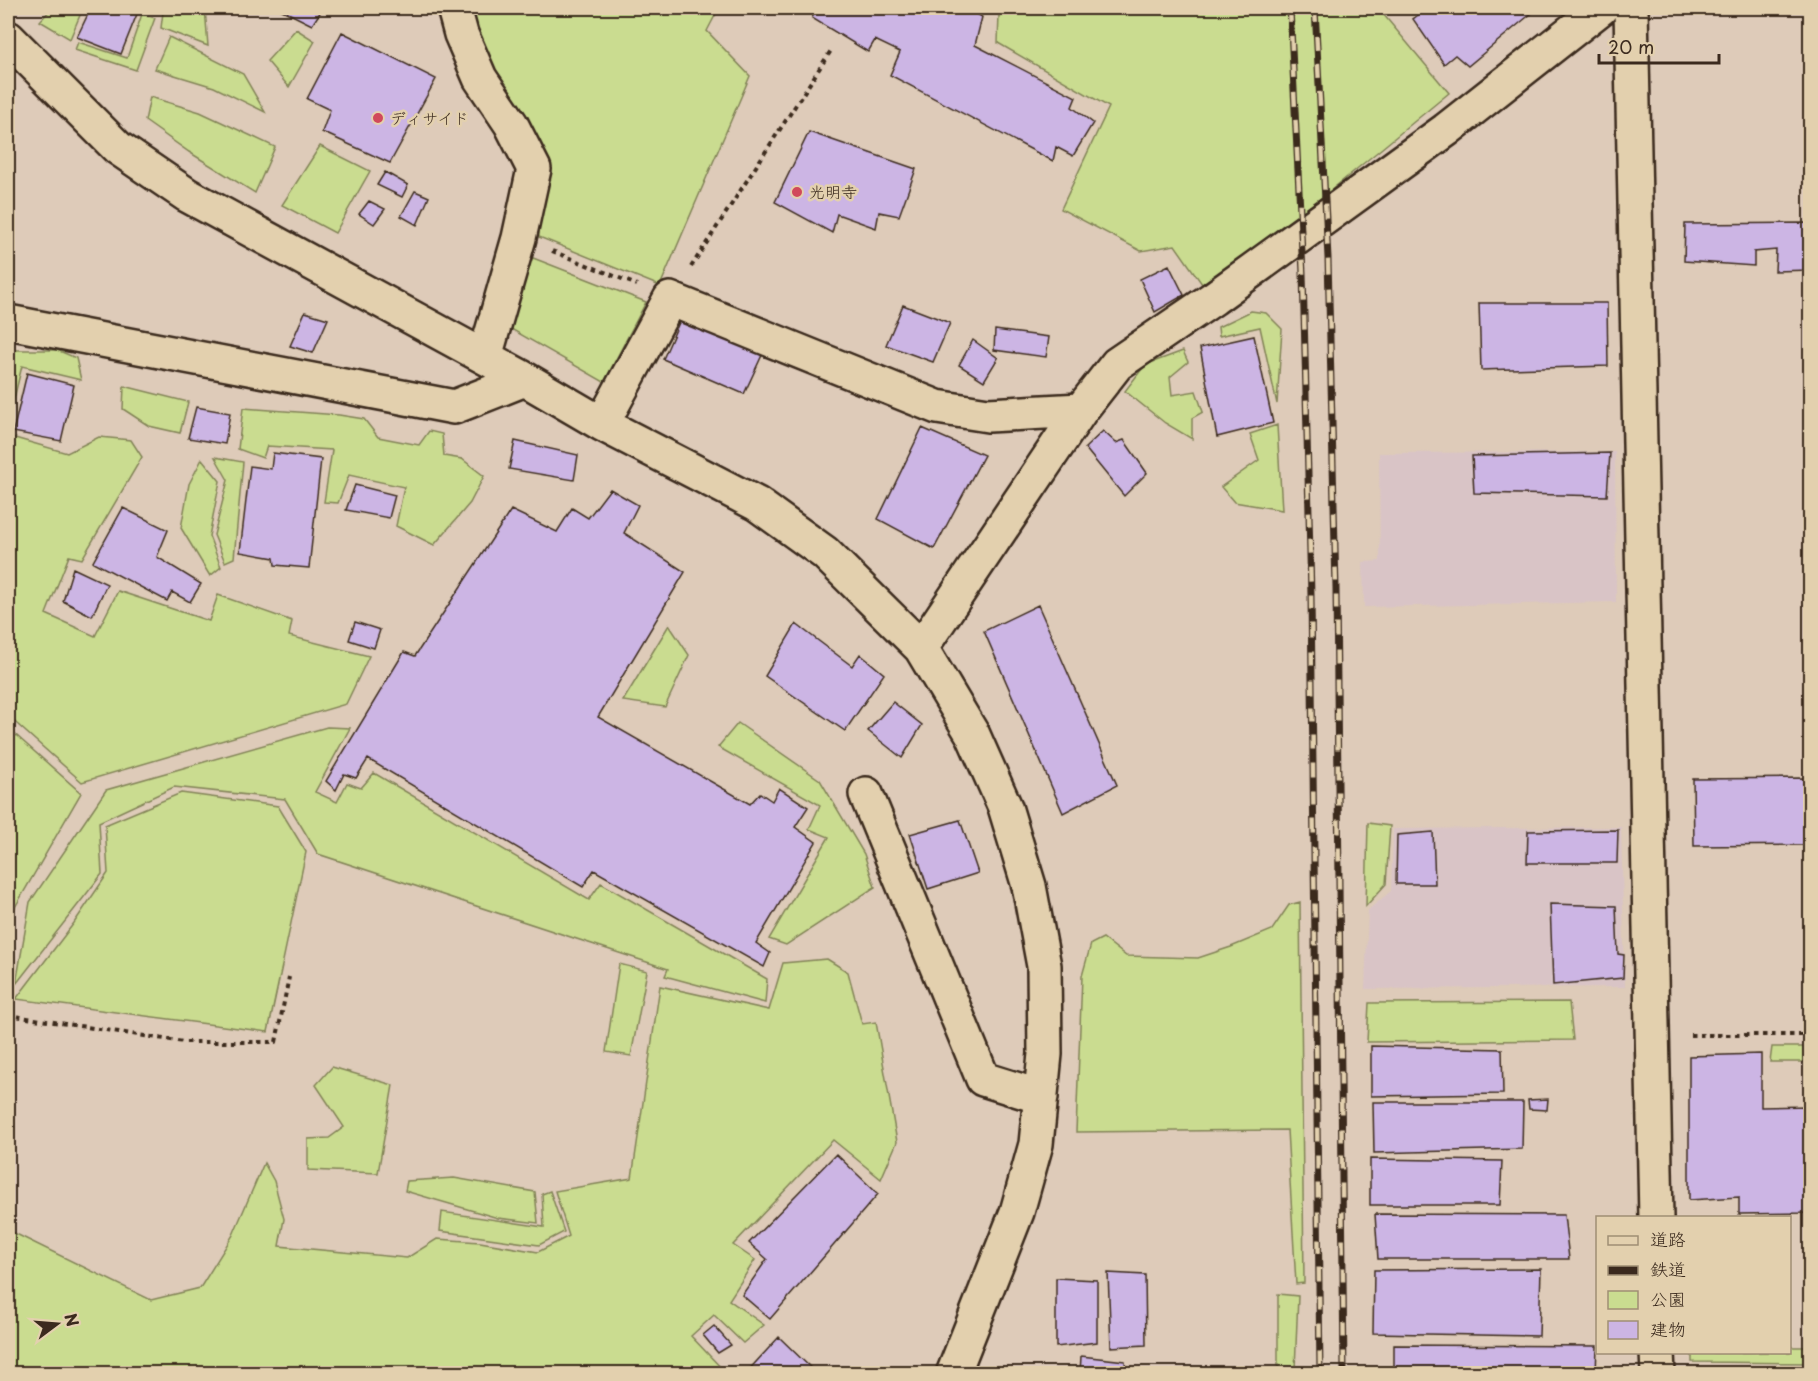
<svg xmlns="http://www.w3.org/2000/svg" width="1818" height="1381" font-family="'Playpen Sans','Klee One',sans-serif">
<rect width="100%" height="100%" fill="#decbb9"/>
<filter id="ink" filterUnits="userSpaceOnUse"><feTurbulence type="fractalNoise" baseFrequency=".0167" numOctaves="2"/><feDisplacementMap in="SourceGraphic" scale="12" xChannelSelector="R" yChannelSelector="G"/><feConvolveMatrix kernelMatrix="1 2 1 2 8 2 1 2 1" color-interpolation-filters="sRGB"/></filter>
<g filter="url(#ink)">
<path fill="#d9c4c6" d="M 1615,452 L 1616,602 L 1364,607 L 1363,562 L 1380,561 L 1379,453 Z
M 1621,827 L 1625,987 L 1365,989 L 1368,910 L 1391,891 L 1393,829 Z"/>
<path fill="#cadc90" stroke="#828357" stroke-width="1.5" d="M 52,8 L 83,8 L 70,39 L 40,21 Z
M 152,8 L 205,8 L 208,46 L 161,28 L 163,12 Z
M 478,8 L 719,8 L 707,31 L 750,76 L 660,286 L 539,237 L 541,166 L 478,67 L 472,15 Z
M 993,8 L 1387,8 L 1383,14 L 1449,93 L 1285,228 L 1202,284 L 1175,245 L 1141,251 L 1061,209 L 1109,107 L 998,43 L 999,15 Z
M 142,14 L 155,18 L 136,70 L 75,50 L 78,42 L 127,58 Z
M 296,29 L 315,41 L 289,87 L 267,61 Z
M 169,37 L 243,74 L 265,112 L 214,87 L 155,69 Z
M 150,97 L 200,112 L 275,147 L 255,193 L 189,152 L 145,121 Z
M 320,146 L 370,171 L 335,233 L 282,205 Z
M 528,256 L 646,302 L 604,382 L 511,329 Z
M 1251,311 L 1266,313 L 1282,329 L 1277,404 L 1260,327 L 1219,336 L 1218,327 Z
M 8,350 L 57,350 L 76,358 L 81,380 L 22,366 L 8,423 Z
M 1183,351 L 1188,362 L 1170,377 L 1172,395 L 1196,391 L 1203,412 L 1192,418 L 1192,439 L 1165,423 L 1125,391 L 1145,365 Z
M 124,386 L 188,402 L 180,433 L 149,426 L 123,409 Z
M 243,408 L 339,415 L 364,419 L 378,437 L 419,445 L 429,431 L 442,434 L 444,456 L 462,459 L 484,476 L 470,503 L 434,545 L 396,526 L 404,487 L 349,475 L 338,503 L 324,502 L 332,450 L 267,446 L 263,458 L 238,449 Z
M 1277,425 L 1282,510 L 1234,502 L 1221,487 L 1259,460 L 1250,434 Z
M 8,436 L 67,453 L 99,437 L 131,440 L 142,457 L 82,559 L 69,556 L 46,614 L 95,636 L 118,591 L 209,621 L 218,595 L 292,621 L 289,636 L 369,656 L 346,704 L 82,782 L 8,716 Z
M 215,457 L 243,462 L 234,558 L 225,562 L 214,535 L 228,480 Z
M 202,459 L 220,481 L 209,536 L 221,567 L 210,576 L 181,528 L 189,484 Z
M 669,625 L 689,655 L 665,707 L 623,701 Z
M 738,723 L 820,780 L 864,854 L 875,887 L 786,945 L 769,939 L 829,837 L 809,829 L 820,805 L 718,747 Z
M 327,727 L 350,728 L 315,792 L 337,802 L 347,783 L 361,788 L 374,773 L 589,900 L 601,883 L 767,979 L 765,1003 L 665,976 L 668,969 L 318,854 L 285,799 L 174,787 L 99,822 L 102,874 L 16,984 L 30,902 L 106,790 Z
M 8,728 L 81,793 L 14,909 L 8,908 Z
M 181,793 L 278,806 L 306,852 L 268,1032 L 16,999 L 74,923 L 108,873 L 105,825 Z
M 1368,823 L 1390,826 L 1386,884 L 1366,906 Z
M 1300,902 L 1304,1283 L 1296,1284 L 1287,1130 L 1076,1132 L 1082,976 L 1091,944 L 1103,938 L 1126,956 L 1198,958 L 1231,947 L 1272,930 L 1289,905 Z
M 827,959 L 848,972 L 862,1024 L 876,1022 L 897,1142 L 881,1179 L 833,1140 L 733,1245 L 755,1260 L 729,1300 L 764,1325 L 743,1343 L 714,1315 L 691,1336 L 725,1372 L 723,1373 L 8,1373 L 8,1230 L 151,1300 L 200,1288 L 233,1235 L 264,1163 L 274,1181 L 284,1219 L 279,1246 L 407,1258 L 437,1239 L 480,1242 L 538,1252 L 569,1236 L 555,1191 L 632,1178 L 660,986 L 769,1010 L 783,963 Z
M 619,964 L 647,971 L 631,1056 L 606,1052 Z
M 1569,1002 L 1573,1040 L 1367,1042 L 1369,1003 Z
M 1772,1047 L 1810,1047 L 1810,1062 L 1770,1062 Z
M 332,1067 L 393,1085 L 378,1173 L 308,1170 L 308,1139 L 329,1138 L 344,1127 L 316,1085 Z
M 454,1178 L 535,1192 L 538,1223 L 498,1218 L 405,1191 L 407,1181 Z
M 550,1191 L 564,1232 L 539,1245 L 440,1231 L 442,1212 L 544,1227 L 542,1194 Z
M 1278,1294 L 1298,1296 L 1295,1370 L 1278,1373 Z
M 1790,1347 L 1810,1347 L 1810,1363 L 1692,1362 L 1692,1353 L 1790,1352 Z"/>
<path fill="#ccb5e4" stroke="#3b2a1e" stroke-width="1.5" d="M 91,8 L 139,9 L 121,54 L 77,37 Z
M 278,8 L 323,8 L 312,25 Z
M 817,8 L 967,8 L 982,17 L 975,45 L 1076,97 L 1072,107 L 1093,123 L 1073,156 L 1056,147 L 1053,161 L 890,75 L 900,52 L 875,40 L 868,52 L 812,18 Z
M 1427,8 L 1538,8 L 1468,66 L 1455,55 L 1444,64 L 1413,19 Z
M 342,32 L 436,79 L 390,163 L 322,132 L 330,110 L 307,99 Z
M 809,132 L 916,169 L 899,216 L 879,212 L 876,228 L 837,214 L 832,233 L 775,202 Z
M 385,172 L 408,185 L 402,197 L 377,185 Z
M 415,191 L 429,197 L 417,225 L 401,216 Z
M 369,201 L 385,209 L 374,224 L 359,214 Z
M 1810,223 L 1810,270 L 1775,271 L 1776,250 L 1754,252 L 1754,266 L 1684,261 L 1685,224 Z
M 1169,265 L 1184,295 L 1155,312 L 1140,279 Z
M 1479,303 L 1607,303 L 1608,366 L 1481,370 Z
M 903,305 L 950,323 L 933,362 L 886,345 Z
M 305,312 L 328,319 L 313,353 L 290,346 Z
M 681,318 L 763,353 L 744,394 L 663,359 Z
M 995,330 L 1049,337 L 1046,357 L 994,350 Z
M 1254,336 L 1273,423 L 1217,437 L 1200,348 Z
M 973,340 L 998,358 L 984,381 L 959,365 Z
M 27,373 L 74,385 L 61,441 L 13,432 Z
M 196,407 L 230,413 L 225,444 L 188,438 Z
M 922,428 L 984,455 L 934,549 L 878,519 Z
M 1103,431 L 1116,443 L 1124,440 L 1147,473 L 1124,496 L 1085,448 Z
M 515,441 L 578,455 L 574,480 L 509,469 Z
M 273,453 L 321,459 L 309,568 L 275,565 L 274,558 L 240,552 L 250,466 L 271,469 Z
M 1610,453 L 1607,496 L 1474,493 L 1472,456 Z
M 355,485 L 395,495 L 389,518 L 346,510 Z
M 610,489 L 638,505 L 624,533 L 685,572 L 598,717 L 750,804 L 760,793 L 772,801 L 779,788 L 808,807 L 795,827 L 816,842 L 756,943 L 770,953 L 764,967 L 594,870 L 583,887 L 368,759 L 356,778 L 344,774 L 336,790 L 326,781 L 404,652 L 415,656 L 511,510 L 557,532 L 572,508 L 588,518 Z
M 123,508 L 168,530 L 157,557 L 201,584 L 190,602 L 172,592 L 167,601 L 93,562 Z
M 73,568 L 107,584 L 92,616 L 63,601 Z
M 1038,605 L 1117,785 L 1063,813 L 984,631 Z
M 355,622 L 380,630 L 374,648 L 349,640 Z
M 796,624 L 852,666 L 860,654 L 884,674 L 845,731 L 765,676 Z
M 893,702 L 922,725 L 902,758 L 868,731 Z
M 1810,778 L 1810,845 L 1694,846 L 1693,779 Z
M 960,820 L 978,873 L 928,889 L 910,834 Z
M 1618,830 L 1617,863 L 1527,863 L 1528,831 Z
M 1433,832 L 1435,884 L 1396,884 L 1397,835 Z
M 1550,904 L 1616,906 L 1618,954 L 1624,955 L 1623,978 L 1553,985 Z
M 1371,1046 L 1502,1049 L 1503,1094 L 1371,1096 Z
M 1761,1054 L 1761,1107 L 1810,1106 L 1810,1213 L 1739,1214 L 1739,1197 L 1689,1200 L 1689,1056 Z
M 1548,1099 L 1547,1110 L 1529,1109 L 1528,1100 Z
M 1373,1102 L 1523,1102 L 1522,1149 L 1374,1153 Z
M 836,1154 L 878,1194 L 770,1319 L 742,1295 L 767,1259 L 749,1243 Z
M 1370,1159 L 1502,1161 L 1500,1205 L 1370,1205 Z
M 1375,1214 L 1564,1215 L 1569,1259 L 1378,1259 Z
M 1541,1269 L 1539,1336 L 1373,1333 L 1374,1270 Z
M 1108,1273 L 1145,1275 L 1146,1345 L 1111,1347 Z
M 1056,1278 L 1097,1280 L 1097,1342 L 1056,1347 Z
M 714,1326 L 731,1345 L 718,1353 L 703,1335 Z
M 779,1337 L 817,1374 L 745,1374 Z
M 1394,1345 L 1597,1346 L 1596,1374 L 1394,1374 Z
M 1081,1356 L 1125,1361 L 1126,1374 L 1080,1374 Z"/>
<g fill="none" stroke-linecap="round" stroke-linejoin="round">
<defs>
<path id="minor" d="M 454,8 L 461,34 L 480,78 L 511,124 L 534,169 L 519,238 L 485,357
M 1631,8 L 1656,1218
M 8,38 L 118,148 L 187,195 L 525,379 L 602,424 L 757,504 L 825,553 L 921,648 L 973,735 L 1005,807 L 1029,886 L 1044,966 L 1045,1054 L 1036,1144 L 1017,1212 L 953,1374
M 8,322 L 454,407 L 525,379
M 602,424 L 670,299 L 937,407 L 988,415 L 1081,410
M 921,648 L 1081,410 L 1117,364 L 1214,298 L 1446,130 L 1601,8
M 866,794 L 983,1079 L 1041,1097
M 1657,1352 L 1658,1374"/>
</defs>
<use href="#minor" stroke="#3b2a1e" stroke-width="38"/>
<path stroke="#3b2a1e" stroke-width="4" stroke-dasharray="4.5 4.5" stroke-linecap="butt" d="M 552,251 L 637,285
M 691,267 L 832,49
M 8,1015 L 184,1042 L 276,1042 L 289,977
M 1690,1035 L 1810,1035"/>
<use href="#minor" stroke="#e3d0ae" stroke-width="33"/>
<defs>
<path id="rail" d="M 1290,8 L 1303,273 L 1311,595 L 1320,1374
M 1315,8 L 1328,258 L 1336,588 L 1344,1374"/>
</defs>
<use href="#rail" stroke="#3b2a1e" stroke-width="7"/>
<use href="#rail" stroke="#e3d0ae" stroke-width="4.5" stroke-dasharray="14" stroke-linecap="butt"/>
</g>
</g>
<g fill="#d1495b" stroke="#e3d0ae" stroke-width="2">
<circle cx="378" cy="118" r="6"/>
<circle cx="797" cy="192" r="6"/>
</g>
<g text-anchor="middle" stroke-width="5" stroke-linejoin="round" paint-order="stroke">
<g font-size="16" fill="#3b2a1e" stroke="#e3d0ae" text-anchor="start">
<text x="390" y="124">ディサイド</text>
<text x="809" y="198">光明寺</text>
</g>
</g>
<rect width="1818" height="1381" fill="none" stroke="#e3d0ae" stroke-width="30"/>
<rect x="15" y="15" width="1788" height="1351" fill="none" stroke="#3b2a1e" stroke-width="2" filter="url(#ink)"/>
<rect x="1596" y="1216" width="195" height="138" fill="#e3d0ae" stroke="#a08e74" stroke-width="1.5"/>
<rect x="1608" y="1236" width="30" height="9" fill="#e3d0ae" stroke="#a08e74" stroke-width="1.5"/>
<text x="1650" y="1246" font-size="18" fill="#3b2a1e">道路</text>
<rect x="1608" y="1266" width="30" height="9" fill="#3b2a1e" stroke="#a08e74" stroke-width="1.5"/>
<text x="1650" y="1276" font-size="18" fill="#3b2a1e">鉄道</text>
<rect x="1608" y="1291" width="30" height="18" fill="#cadc90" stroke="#a08e74" stroke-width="1.5"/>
<text x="1650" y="1306" font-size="18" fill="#3b2a1e">公園</text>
<rect x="1608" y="1321" width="30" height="18" fill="#ccb5e4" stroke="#a08e74" stroke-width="1.5"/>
<text x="1650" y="1336" font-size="18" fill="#3b2a1e">建物</text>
<g transform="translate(57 1324) rotate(74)" stroke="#e3d0ae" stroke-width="4.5" paint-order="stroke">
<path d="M0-4.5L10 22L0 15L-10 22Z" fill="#3b2a1e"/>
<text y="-9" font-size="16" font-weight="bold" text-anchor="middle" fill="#3b2a1e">N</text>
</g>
<path d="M1599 54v9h120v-9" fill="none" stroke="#3b2a1e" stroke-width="3"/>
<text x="1608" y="54" font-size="18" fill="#3b2a1e" stroke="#e3d0ae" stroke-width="4.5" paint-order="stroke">20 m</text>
</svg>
